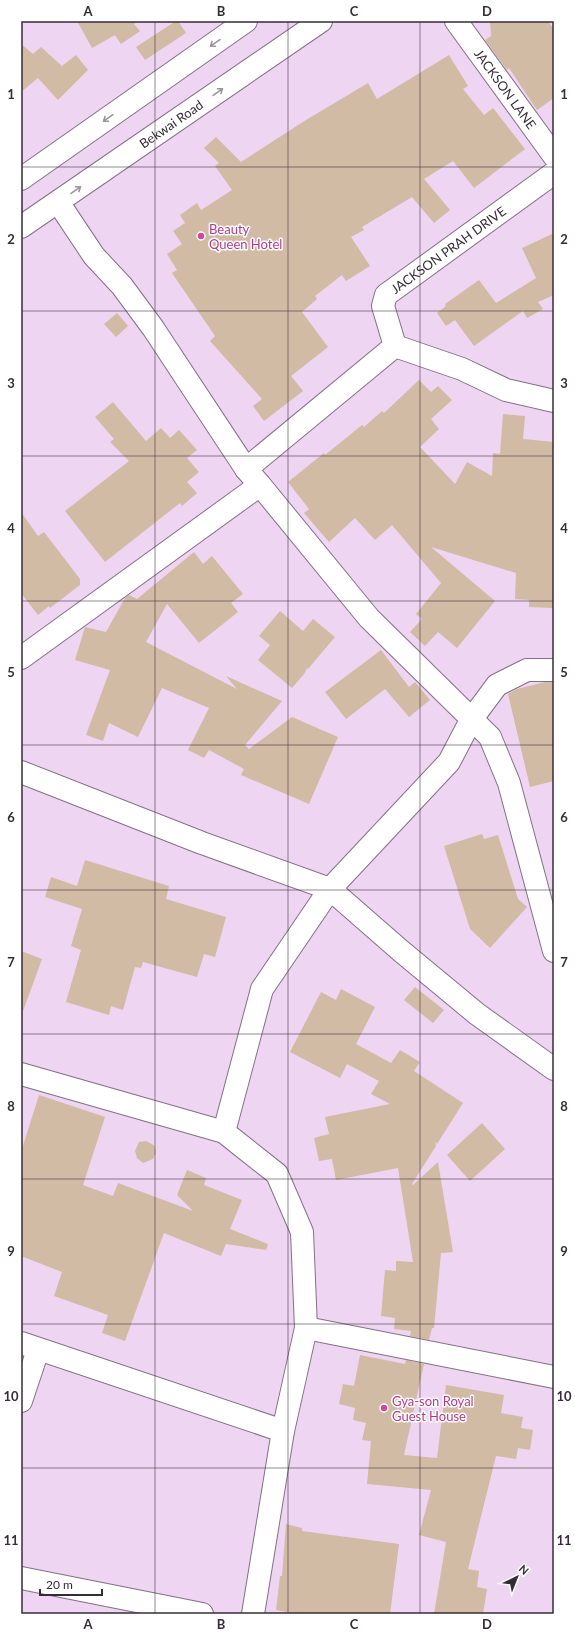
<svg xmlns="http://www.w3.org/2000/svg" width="575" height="1635" font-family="Lato,sans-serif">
<rect width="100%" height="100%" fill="#eed5f1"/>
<path fill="#d2bba4" d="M 77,21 L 139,21 L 134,24 L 140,31 L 121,44 L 115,35 L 92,48 Z
M 176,21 L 178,21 L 186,33 L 145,60 L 136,47 Z
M 490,21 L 548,21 L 554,30 L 554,98 L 537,110 L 509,68 L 507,70 L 485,40 L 491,36 Z
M 21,44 L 33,54 L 41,47 L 62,66 L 76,55 L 88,70 L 58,100 L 38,78 L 21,92 Z
M 449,55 L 468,86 L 463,89 L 484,115 L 493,108 L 525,149 L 474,188 L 453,161 L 424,179 L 450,210 L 434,223 L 412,197 L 362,227 L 364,230 L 351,237 L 370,266 L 346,281 L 342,275 L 315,296 L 317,299 L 302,312 L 328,347 L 291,376 L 303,391 L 264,421 L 253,406 L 262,399 L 210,341 L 215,336 L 172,273 L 177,270 L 167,254 L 182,244 L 173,231 L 185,223 L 180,215 L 197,203 L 201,210 L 232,190 L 215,166 L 219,163 L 204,148 L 216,137 L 241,162 L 306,120 L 368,83 L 377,99 Z
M 554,233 L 554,295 L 538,302 L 543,309 L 527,318 L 523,311 L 474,346 L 455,320 L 446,326 L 437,313 L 446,306 L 445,304 L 479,280 L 496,303 L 536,278 L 522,248 Z
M 117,313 L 128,326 L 116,337 L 104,324 Z
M 419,380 L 431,392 L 438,386 L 452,400 L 431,419 L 439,429 L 420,447 L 455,484 L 467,462 L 492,476 L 493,453 L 500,454 L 503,414 L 525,416 L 523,439 L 554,442 L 553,608 L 529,607 L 529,600 L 515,599 L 516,573 L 431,547 L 495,601 L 457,648 L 438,632 L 425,646 L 410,632 L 422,619 L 416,614 L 441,583 L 392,525 L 375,540 L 355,518 L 329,542 L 304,513 L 309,509 L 288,482 L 324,453 L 325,455 L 362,425 L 364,427 L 382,411 L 384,413 Z
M 113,402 L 146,441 L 161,428 L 170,438 L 179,430 L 197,450 L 187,458 L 199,472 L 187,482 L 197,493 L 182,506 L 180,503 L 105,562 L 65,511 L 129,461 L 110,442 L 114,439 L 95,417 Z
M 21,512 L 38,536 L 44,532 L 80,579 L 80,585 L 50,608 L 49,606 L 38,615 L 21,593 Z
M 194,552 L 203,564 L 212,556 L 243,594 L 231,603 L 238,612 L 199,643 L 167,604 L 146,642 L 237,689 L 226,676 L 282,701 L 245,745 L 249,749 L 292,717 L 338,737 L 309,804 L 241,775 L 244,769 L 209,750 L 204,758 L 188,750 L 209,708 L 162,688 L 138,737 L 109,723 L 103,741 L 86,735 L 110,670 L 75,660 L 85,627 L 106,632 L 125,598 L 129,595 L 137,599 Z
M 280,611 L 303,631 L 313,619 L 335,637 L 308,669 L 307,668 L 304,674 L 292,688 L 258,660 L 270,645 L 259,636 Z
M 381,650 L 409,687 L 415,682 L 430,700 L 409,717 L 385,689 L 346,719 L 325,692 Z
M 545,682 L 554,682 L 554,781 L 530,787 L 508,694 L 517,689 Z
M 482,834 L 484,839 L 498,835 L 518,899 L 527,907 L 490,948 L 470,929 L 444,846 Z
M 85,860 L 169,886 L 166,899 L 226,917 L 215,957 L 204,954 L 197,977 L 143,962 L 141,968 L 135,967 L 123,1010 L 111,1006 L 109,1015 L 66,1002 L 81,950 L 71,946 L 82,909 L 45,897 L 51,877 L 77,886 Z
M 21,951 L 42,959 L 23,1011 L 21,1010 Z
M 415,987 L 444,1010 L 433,1023 L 404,1000 Z
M 341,989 L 375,1007 L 356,1044 L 391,1063 L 400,1050 L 420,1062 L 414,1071 L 463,1103 L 437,1144 L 435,1142 L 436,1146 L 412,1184 L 413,1185 L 438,1162 L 453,1252 L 441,1253 L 434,1328 L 432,1328 L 429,1340 L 410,1336 L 411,1331 L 394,1329 L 395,1318 L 381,1316 L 385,1270 L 396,1271 L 396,1261 L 413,1262 L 398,1168 L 336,1180 L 332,1159 L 319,1161 L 314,1138 L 329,1134 L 325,1117 L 390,1104 L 371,1094 L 379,1081 L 347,1064 L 340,1078 L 290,1052 L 321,992 L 336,1000 Z
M 39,1095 L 105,1117 L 83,1185 L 113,1196 L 118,1183 L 193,1211 L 177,1195 L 187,1170 L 206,1178 L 204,1185 L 242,1200 L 230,1229 L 268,1244 L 266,1250 L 226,1244 L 221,1256 L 164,1233 L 125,1341 L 102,1333 L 108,1315 L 54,1296 L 62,1272 L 21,1256 L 21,1152 Z
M 482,1123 L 505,1149 L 470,1181 L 447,1155 Z
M 146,1141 L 155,1146 L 156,1153 L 153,1159 L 143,1163 L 137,1158 L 135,1151 L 139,1142 Z
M 360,1355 L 405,1364 L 406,1360 L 424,1364 L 404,1455 L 437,1458 L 446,1385 L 504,1395 L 501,1413 L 523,1417 L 521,1428 L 533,1430 L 530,1450 L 518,1448 L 516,1459 L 496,1456 L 468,1569 L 479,1571 L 477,1587 L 487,1589 L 483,1614 L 434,1614 L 446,1542 L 419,1535 L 431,1490 L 367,1484 L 371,1441 L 362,1440 L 366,1423 L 353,1420 L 355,1408 L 339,1404 L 343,1384 L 354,1386 Z
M 286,1524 L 302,1528 L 302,1531 L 399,1544 L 390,1614 L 297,1614 L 276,1610 L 280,1576 L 282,1576 Z"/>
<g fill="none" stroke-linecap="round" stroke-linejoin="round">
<defs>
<g id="minor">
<path id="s1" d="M 456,21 L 554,156"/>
<path d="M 58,202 L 94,256 L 122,286 L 153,328 L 246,469 L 260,485 L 369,618 L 490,737 L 509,783 L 554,951"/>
<path id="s2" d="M 395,346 L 383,306 L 386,295 L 554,173"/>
<path d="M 395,346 L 462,369 L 506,390 L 554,401"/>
<path d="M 246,469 L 395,346"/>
<path d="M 21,658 L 260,485"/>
<path d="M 21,772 L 202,843 L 330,889 L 401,951 L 477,1014 L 554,1069"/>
<path d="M 21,1074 L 224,1132 L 277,1174 L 302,1232 L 306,1328 L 283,1431 L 253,1614"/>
<path d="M 224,1132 L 262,989 L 330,889 L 449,762 L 471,720 L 497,685 L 527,670 L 554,670"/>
<path d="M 306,1328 L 554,1377"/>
<path d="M 21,1343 L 283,1431"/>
<path d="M 21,1401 L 38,1350"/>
<path d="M 21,1578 L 202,1614"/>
</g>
<g id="trunk">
<path d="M 21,179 L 246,21"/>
<path id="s3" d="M 21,227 L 321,21"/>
</g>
</defs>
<use href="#minor" stroke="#856f88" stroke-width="24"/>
<use href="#trunk" stroke="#856f88" stroke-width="24"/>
<use href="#minor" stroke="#fff" stroke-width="22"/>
<use href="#trunk" stroke="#fff" stroke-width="22"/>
</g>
<defs><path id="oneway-shaft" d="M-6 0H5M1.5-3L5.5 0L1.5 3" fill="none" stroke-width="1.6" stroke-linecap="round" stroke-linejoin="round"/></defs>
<g stroke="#9a969b">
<use href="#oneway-shaft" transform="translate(215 43) rotate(145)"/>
<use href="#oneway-shaft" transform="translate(218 92) rotate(-35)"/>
<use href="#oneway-shaft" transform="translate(108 118) rotate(145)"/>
<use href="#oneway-shaft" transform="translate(76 190) rotate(-35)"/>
</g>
<path fill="none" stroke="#362c37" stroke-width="1" stroke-opacity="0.55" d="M 155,21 L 155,1614M 288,21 L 288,1614M 420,21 L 420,1614M 21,167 L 554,167M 21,311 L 554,311M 21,456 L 554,456M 21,601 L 554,601M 21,745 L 554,745M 21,890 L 554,890M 21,1034 L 554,1034M 21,1179 L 554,1179M 21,1324 L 554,1324M 21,1468 L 554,1468"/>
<g fill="#d1479c" stroke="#fff" stroke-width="1.5">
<circle cx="201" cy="236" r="4"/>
<circle cx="384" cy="1408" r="4"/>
</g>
<g text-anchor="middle" stroke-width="3" stroke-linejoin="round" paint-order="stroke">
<g font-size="13" fill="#362c37" stroke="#fff">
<text dy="5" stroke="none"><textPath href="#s1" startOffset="84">JACKSON LANE</textPath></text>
<text dy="5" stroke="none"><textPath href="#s3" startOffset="182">Bekwai Road</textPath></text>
<text dy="5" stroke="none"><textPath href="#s2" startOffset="130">JACKSON PRAH DRIVE</textPath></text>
</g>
<g font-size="13" fill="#b23c85" stroke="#fff" text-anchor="start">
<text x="209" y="234">Beauty<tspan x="209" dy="15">Queen Hotel</tspan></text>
<text x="392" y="1406">Gya-son Royal<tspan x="392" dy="15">Guest House</tspan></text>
</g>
</g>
<rect width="575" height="1635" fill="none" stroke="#ffffff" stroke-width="44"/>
<g transform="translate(517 1577) rotate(43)" stroke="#ffffff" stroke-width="3" paint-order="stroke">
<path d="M0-3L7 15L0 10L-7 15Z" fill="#362c37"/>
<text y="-6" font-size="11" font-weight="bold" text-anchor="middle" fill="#362c37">N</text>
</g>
<path d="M40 1589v6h62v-6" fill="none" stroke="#362c37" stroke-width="2"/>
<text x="46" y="1589" font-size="12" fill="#362c37" stroke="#ffffff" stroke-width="3" paint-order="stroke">20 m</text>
<rect x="22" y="22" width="531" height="1591" fill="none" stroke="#362c37" stroke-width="1.5"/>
<g font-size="13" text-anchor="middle" font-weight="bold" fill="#362c37">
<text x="88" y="16">A</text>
<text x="221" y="16">B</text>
<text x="354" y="16">C</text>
<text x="487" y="16">D</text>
<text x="11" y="99">1</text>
<text x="564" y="99">1</text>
<text x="11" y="244">2</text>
<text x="564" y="244">2</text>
<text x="11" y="388">3</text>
<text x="564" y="388">3</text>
<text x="11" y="533">4</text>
<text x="564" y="533">4</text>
<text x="11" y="677">5</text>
<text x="564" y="677">5</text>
<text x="11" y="822">6</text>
<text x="564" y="822">6</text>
<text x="11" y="967">7</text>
<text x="564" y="967">7</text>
<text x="11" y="1111">8</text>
<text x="564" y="1111">8</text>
<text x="11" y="1256">9</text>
<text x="564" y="1256">9</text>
<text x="11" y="1401">10</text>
<text x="564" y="1401">10</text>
<text x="11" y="1545">11</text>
<text x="564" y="1545">11</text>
<text x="88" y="1629">A</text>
<text x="221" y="1629">B</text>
<text x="354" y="1629">C</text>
<text x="487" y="1629">D</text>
</g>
</svg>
